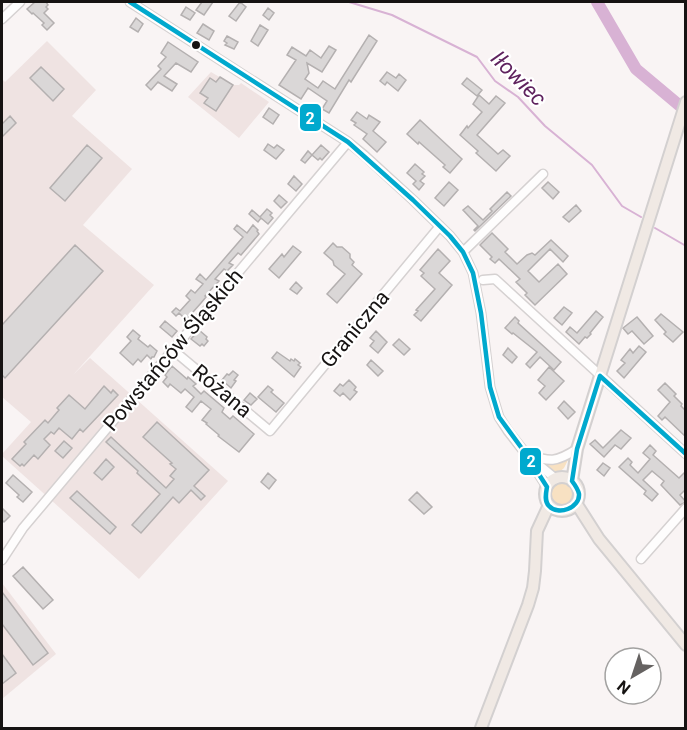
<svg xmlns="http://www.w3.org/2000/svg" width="687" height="730" viewBox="0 0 687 730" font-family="Roboto,sans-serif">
<rect width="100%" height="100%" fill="#f9f4f4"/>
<path fill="#efe3e2" d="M47,41L96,90L72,116L132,169L83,225L154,285L73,375L90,358L228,481L139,579L2,456V454L31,422L2,397V79L5,82Z
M211,72L233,85H239L241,83L269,102L239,138L188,97Z
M2,583L56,654L2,699Z"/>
<path fill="#f8e1c2" d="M570,456L564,468L557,474L553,473L539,460Z
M550 495a12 12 0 1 1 24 0a12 12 0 1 1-24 0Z"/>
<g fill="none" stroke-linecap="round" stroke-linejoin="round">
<path stroke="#d8b2d4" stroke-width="2" d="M349,2L392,15L477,57L495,81L518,97L545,126L592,165L622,206L641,217
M655,228L686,246"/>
<path stroke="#d8b2d4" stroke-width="12" d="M597,2L636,69L686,111"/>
</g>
<path fill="#dad7d7" stroke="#b4b0b0" stroke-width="1.5" d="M35,2H46L48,5L46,7L48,9L44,13L54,23L47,30L42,25L44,23L33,13L32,14L27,9Z
M202,2H213L204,15L196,10Z
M240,2L246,7L236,21L229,16Z
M186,7L195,13L190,20L181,15Z
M268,8L274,13L269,20L263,15Z
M136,18L143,24L138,32L130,27Z
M203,24L214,31L209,40L197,33Z
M260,25L268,30L258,46L251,41Z
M369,35L377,41L351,82L349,80L329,113L322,109L327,101L308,88L301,99L279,85L296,60L287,55L292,47L306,56L310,50L321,58L329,46L336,50L322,72L307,63L309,73L305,79L318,88L323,81L335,89Z
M227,36L238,42L234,49L225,45L227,43L224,41Z
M168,42L198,62L191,72L176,63L164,76L177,84L172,91L158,82L151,90L146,85L161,69L158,66L166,57L161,53Z
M41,67L64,89L53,101L30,78Z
M387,72L396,78L399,74L406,80L398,91L387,82L385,85L380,81Z
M220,77L233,85L216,111L204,103L208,98L200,93L210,78L216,82Z
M467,78L482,90L477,96L462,84Z
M479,95L489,104L496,96L505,103L477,135L498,154L503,150L510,156L496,171L476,153L478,151L460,135L467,126L468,128L482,112L473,104Z
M269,108L279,115L273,124L263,117Z
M357,112L367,119L369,115L380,122L373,131L386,142L377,152L363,139L367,134L354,125L356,123L351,120Z
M10,116L16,123L2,137V124Z
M420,120L462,159L450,173L443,167L445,165L419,142L418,144L407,134Z
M268,144L274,148L277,145L284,150L276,159L264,150Z
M87,145L102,158L65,201L50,188Z
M321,145L329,152L322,160L320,158L318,160L312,155L305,163L301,160L308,151L312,155Z
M415,164L424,172L422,174L425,176L420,181L424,184L419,190L413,184L416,181L407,173Z
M294,176L302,184L296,191L288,184Z
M449,182L458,190L444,206L435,198Z
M548,182L559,192L553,199L542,188Z
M507,192L511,196L475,231L474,230L478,226L463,210L468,206L483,220L492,211L490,209Z
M279,195L287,202L281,208L274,201Z
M576,205L581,211L569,222L563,217Z
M267,209L272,213L270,215L273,218L268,224L261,218L258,222L249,214L252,210L260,217Z
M237,225L247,233L253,225L258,230L257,231L259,234L241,255L238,253L229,263L233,265L227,271L224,269L215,279L219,281L205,296L206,297L201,303L186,320L179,313L176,316L172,312L176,308L180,311L190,300L186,296L191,290L195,293L203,284L196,279L200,274L206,280L243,237L234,229Z
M492,233L508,249L505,252L517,264L527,255L532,253L535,255L551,240L568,256L563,262L550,249L528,271L539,282L558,264L567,274L535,305L525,295L527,293L516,282L520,279L499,259L495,263L490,259L492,257L480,245Z
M333,243L337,247H342L350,254V258L354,262L352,265L362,274L337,303L327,294L345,274L334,265L333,261L324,253Z
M75,245L103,271L5,378L2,375V325Z
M293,246L301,252L279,278L269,269L282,254L284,257Z
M438,249L450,261L439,273L452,285L421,321L414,315L418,311L416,310L435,289L421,276L424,273L420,270Z
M296,282L302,288L297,294L290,289Z
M564,307L572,313L562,325L554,318Z
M596,311L603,317L590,333L591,334L587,338L585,337L579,344L566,332L570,327L577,333Z
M661,314L683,332L673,342L664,334L666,332L655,320Z
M515,317L519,321L518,323L561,362L554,370L540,357L530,368L526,364L537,352L513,333L512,334L505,328Z
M637,317L653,336L644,344L632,331L628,334L623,328Z
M165,321L177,331L172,337L160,327Z
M133,330L140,336L138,339L148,347L150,345L157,351L154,357H152L151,359L147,355L141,362L138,359L133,365L120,353L131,341L127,337Z
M199,330L207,337L206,339L208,341L204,346L202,344L200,346L191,339Z
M376,331L387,342L378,353L370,346L374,341L370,338Z
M399,339L410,349L404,355L393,345Z
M639,346L646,352L624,378L617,371L625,363L621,360L630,349L633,353Z
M508,348L517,357L512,363L503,355Z
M277,352L290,361L291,359L294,361L295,359L300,363L298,365L301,367L294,377L272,358Z
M371,360L383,371L378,376L367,365Z
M172,366L187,379L188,377L196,384L193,386L201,394L204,391L224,408L222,412L230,419L233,416L254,434L239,452L218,436L219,435L206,424L207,423L202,420L211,409L201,401L192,412L186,407L194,397L185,389L181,393L170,384L168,387L163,382L167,377L165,375Z
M549,367L564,381L546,400L539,393L545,386L538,380Z
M233,371L238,375L234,380L236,381L231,388L222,380L227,374L229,375Z
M349,380L356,387L354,390L357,392L350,400L343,393L340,396L334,391L340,384L343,386Z
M665,383L676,394L674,396L682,404L681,406L686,411V437L665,417L662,420L658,416L670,402L658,390Z
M104,386L111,393L113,390L118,395L83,432L80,429L72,439L59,428L54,434L51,432L44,439L50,445L38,459L34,455L24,466L22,464L20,466L12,459L26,444L24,442L45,420L48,423L59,410L57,408L69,395L85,409Z
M268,386L273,390L271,392L284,403L276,412L258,397Z
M250,393L257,399L251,405L244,400Z
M564,401L575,412L568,419L558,408Z
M157,422L209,470L194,486L205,496L201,500L191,490L179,503L173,497L141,533L132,525L160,494L137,473L138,471L106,442L111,437L166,488L174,479L170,476L176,469L170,464L172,463L143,437Z
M621,430L631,438L621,449L615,445L604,457L590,444L595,440L603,448Z
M64,441L72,448L63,458L55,451Z
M650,445L656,451L653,455L679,478L686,471V489L680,495L686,502L680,505L661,485L664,481L652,471L643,480L658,494L652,501L644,494L646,491L619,467L628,458L632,462L630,465L638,473L650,459L643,453Z
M106,459L114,467L102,480L94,473Z
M603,463L610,468L604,476L597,470Z
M268,473L276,480L269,489L261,482Z
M13,475L32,492L23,502L17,497L19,495L6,483Z
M77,491L116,527L110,534L70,498Z
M417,492L432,507L424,514L409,500Z
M2,508L10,516L4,522L2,520Z
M23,567L53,600L43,609L13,576Z
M2,592L48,653L33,665L2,624Z
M2,654L16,673L2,684Z"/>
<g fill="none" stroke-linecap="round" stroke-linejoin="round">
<defs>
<path id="minor" d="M130,2L348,142L364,155L413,200L450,236L463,252L473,273L481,313L490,387L499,417L508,431L526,454L547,487
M2,19L20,2
M463,252L543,174
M483,280L495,279L686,454
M173,350L270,431L440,226
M526,454C551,462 555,463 577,449
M533,460L556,479
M641,559L686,508
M2,560L23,528L348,142"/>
<path id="major" d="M545 494a17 17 0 1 1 34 0a17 17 0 1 1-34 0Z
M572,481L577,449L686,102
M576,503L599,539L686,645
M481,728L528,605L533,588L535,571L537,531L549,505"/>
</defs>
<use href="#minor" stroke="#d5d1d1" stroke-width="11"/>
<use href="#major" stroke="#d3d0d0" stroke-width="14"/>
<use href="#minor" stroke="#fefdfd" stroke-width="8"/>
<use href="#major" stroke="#f0e9e4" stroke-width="10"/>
<defs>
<path id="bus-1" d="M130,2L348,142L413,200L450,236L463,252L473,273L481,313L490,387L499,417L526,454L547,487C546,493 544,501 549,506C558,516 580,508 579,494C578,489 575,485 572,481L577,449L600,376
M600,376L686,454"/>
</defs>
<use href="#bus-1" stroke="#fff" stroke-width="9"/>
<use href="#bus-1" stroke="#00a9ce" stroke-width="4.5"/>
</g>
<circle fill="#161312" stroke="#fff" stroke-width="2" cx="196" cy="45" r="5"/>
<g text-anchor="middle" stroke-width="4.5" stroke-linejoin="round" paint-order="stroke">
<g font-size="21" fill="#161312" stroke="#fff">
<text transform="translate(355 329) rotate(-50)" y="7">Graniczna</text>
<text transform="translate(173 350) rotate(-50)" y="7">Powstańców Śląskich</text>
<text transform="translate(222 391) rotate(40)" y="7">Różana</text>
</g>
<g font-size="22" font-style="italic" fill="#5f225e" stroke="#fff">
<text transform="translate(519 78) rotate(45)" y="8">Iłowiec</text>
</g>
</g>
<g stroke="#fff" stroke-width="2">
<rect x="299" y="103" width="23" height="29" rx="6" fill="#00a9ce"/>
<rect x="519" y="447" width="23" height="29" rx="6" fill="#00a9ce"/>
</g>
<g font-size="16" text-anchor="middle" font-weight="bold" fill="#fff">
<text x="310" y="124">2</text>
<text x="531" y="467">2</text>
</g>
<rect width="687" height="730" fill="none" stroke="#161312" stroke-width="6"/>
<g transform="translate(633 676) rotate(219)"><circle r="28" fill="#ffffff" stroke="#a2a1a0" stroke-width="1.5"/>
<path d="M0-4.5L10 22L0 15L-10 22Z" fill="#656261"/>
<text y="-9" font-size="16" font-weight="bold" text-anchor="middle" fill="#161312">N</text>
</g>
</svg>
